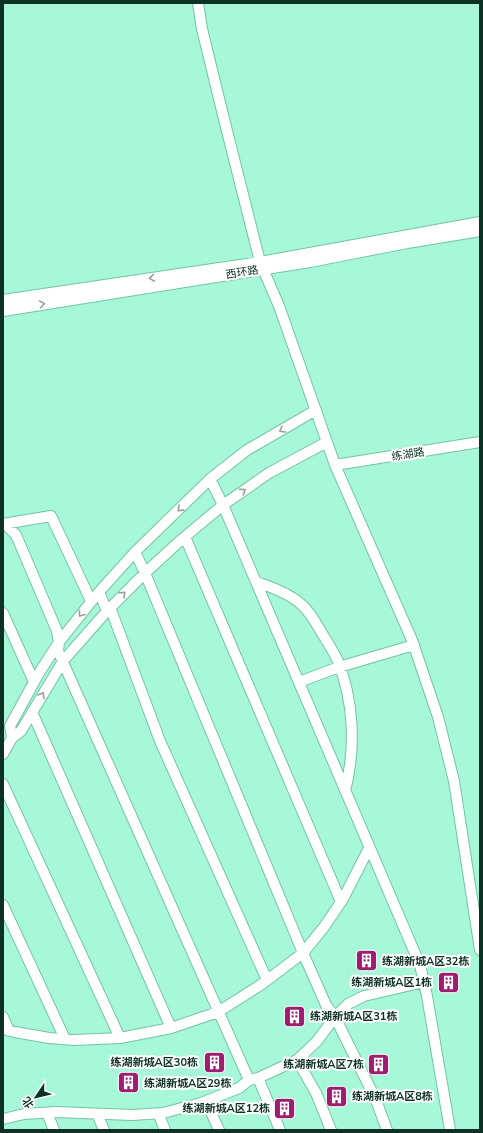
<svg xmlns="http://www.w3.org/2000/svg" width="483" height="1133" viewBox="0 0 483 1133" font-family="Mulish,'Noto Sans SC',sans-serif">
<rect width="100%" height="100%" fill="#a6f8d8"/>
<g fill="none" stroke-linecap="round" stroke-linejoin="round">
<defs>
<path id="minor" d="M198,3L202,29L223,115L260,262L279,306L335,465L412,640L438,717L454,781L480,950
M3,300L260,262L480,222
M335,465L480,442
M210,479L223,505L420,965L427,996L450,1130
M3,524L6,525L16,535L57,631L59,642L58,651L249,1080
M3,524L51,516L91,601
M185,537L341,902
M135,552L145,573L303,953L326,1005L335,1017L376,1100L387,1130
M256,582C272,587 290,594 302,605C311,613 317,625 323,635C328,643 333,651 337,659C354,700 356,748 345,791
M99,592L107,611
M110,607L160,741L267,980
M3,613L34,682
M299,682L339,667L414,645
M32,712L171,1028
M12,738L10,726L39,673L59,642L99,592L135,552L210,479L247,450L316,410
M3,754L12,738L21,731L63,661L107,611L145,573L181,540L223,505L269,473L327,442
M3,784L120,1038
M3,905L65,1039
M3,1017L9,1031
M3,1029L15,1032L49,1038L74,1040L120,1038L171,1028L218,1012L262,984L303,953L324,927L343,899L369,848
M297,1060L316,1093L331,1130
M258,1078L280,1130
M206,1101L219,1130
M47,1113L54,1130
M158,1113L165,1130
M97,1114L104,1130
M3,1119L24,1114L56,1112L132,1115L163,1113L201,1103L239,1088L249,1080L258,1078L297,1060L317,1041L335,1017L348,1004L364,996L424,982"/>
<path id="major" d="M3,310L310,261L407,242L480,230"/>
</defs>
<use href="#minor" stroke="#73c4a5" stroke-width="12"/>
<use href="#major" stroke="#73c4a5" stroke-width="14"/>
<use href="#minor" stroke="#fff" stroke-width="10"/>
<use href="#major" stroke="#fff" stroke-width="12"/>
</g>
<defs><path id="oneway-chevron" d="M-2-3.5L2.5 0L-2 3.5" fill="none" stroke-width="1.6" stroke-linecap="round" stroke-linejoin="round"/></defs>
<g stroke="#92a29d">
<use href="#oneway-chevron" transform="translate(152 278) rotate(172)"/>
<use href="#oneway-chevron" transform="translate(42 304) rotate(-9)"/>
<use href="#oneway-chevron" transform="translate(282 430) rotate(150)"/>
<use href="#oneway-chevron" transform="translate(243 491) rotate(-34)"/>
<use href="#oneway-chevron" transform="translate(180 509) rotate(136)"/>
<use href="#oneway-chevron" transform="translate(123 594) rotate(-44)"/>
<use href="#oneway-chevron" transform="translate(81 614) rotate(128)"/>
<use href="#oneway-chevron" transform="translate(42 695) rotate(-59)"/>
</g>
<defs>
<symbol id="building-square" viewBox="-11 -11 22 22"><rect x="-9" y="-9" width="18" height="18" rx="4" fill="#9f1d70" stroke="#fff"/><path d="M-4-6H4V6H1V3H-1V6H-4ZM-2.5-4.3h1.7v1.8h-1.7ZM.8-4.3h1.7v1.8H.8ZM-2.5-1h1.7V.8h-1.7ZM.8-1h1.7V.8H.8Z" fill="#fff"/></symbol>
</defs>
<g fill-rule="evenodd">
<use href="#building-square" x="354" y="948" width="25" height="25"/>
<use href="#building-square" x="436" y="970" width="25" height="25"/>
<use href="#building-square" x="282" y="1004" width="25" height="25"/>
<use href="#building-square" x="202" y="1050" width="25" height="25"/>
<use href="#building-square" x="366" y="1052" width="25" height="25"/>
<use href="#building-square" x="116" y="1070" width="25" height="25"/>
<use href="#building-square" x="324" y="1084" width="25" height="25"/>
<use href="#building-square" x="272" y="1096" width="25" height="25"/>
</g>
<g text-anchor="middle" stroke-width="4" stroke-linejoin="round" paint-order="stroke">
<g font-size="11" fill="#0d3125" stroke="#fff">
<text transform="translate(242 272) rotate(-9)" y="4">西环路</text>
<text transform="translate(408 454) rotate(-9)" y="4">练湖路</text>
</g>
<g font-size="11" font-weight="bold" fill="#0d3125" stroke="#fff" text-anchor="start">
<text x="382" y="965">练湖新城A区32栋</text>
<text x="432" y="986" text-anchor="end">练湖新城A区1栋</text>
<text x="310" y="1020">练湖新城A区31栋</text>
<text x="198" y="1066" text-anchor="end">练湖新城A区30栋</text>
<text x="364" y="1068" text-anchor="end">练湖新城A区7栋</text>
<text x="144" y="1087">练湖新城A区29栋</text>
<text x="352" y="1100">练湖新城A区8栋</text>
<text x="270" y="1112" text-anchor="end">练湖新城A区12栋</text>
</g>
</g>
<rect width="483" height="1133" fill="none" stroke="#0d3125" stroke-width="8"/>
<g transform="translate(36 1097) rotate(235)" stroke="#ffffff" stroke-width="3" paint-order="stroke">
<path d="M0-3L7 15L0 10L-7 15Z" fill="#0d3125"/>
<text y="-6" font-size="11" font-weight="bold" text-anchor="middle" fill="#0d3125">北</text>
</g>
</svg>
